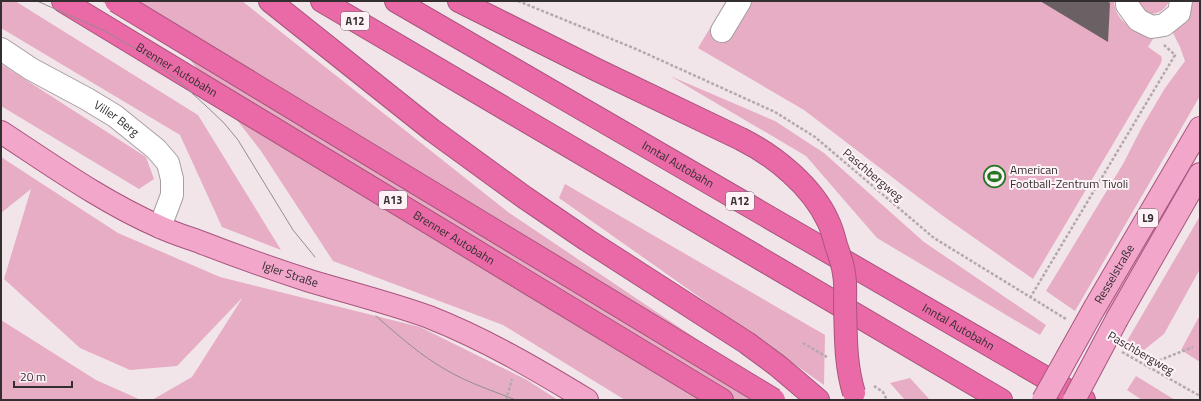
<svg xmlns="http://www.w3.org/2000/svg" width="1201" height="401" viewBox="0 0 1201 401" font-family="'Titillium Web',sans-serif">
<rect width="100%" height="100%" fill="#f1e5ea"/>
<path fill="#e6adc4" d="M1,1H15L198,115L281,250L222,227L180,135L1,28Z
M101,1H242L508,212L787,400H625L503,325L333,261L261,151L188,57Z
M726,1H1114C1115,23 1136,31 1154,37L1148,47L1161,56L1162,59L1161,63L1033,279L943,216L804,110L698,48Z
M1137,1H1169C1165,12 1151,18 1142,10C1139,7 1138,4 1137,1Z
M1193,1H1200V96L1075,311L1046,291L1123,164L1142,127L1165,88L1185,61L1180,47L1172,31C1181,23 1190,14 1193,1Z
M1,64L146,157L154,179L139,189L1,106Z
M670,76L775,121L824,153L924,242L1046,325L1040,335L877,238L806,156Z
M1200,143V151L1107,314L1102,311Z
M1,157L118,233L220,277L420,327L527,380L558,400H152L192,377L243,297L177,366L130,370L80,348L4,279L31,189L1,213Z
M565,184L825,335L824,385L559,198Z
M1200,216V269L1164,334L1144,350L1127,341Z
M1200,315V362L1181,350Z
M1,320L96,380L141,400H1Z
M1136,376L1175,400H1142L1127,390Z
M910,378L930,400H905L890,383Z"/>
<path fill="#6b6165" d="M1040,1H1107L1110,3L1108,42Z"/>
<g fill="none" stroke-linecap="round" stroke-linejoin="round">
<defs>
<g id="minor">
<path d="M1127,1V5L1138,20L1152,27L1164,25L1179,13L1181,1"/>
<path d="M722,31L740,1"/>
<path id="s1" d="M1,49L31,69L87,99L115,116L156,149L168,163L172,179V195L160,227"/>
</g>
<g id="major">
<path id="s2" d="M1,132C53,166 103,202 160,227C173,233 186,237 200,242C236,256 273,269 310,281C350,293 390,303 429,317C485,339 536,369 587,400"/>
<path id="s3" d="M1095,307L1200,128"/>
<path d="M1117,319L1200,174"/>
</g>
<g id="highway">
<path id="s4" d="M63,1L722,400"/>
<path d="M270,1L432,130L524,197L587,240L747,343L778,366L818,400"/>
<path d="M322,1L1001,400"/>
<path id="s5" d="M396,1L1084,400"/>
<path d="M459,1L597,70L741,139"/>
</g>
</defs>
<use href="#minor" stroke="#a99ea2" stroke-width="24"/>
<use href="#major" stroke="#a9557d" stroke-width="24"/>
<use href="#highway" stroke="#a9557d" stroke-width="24"/>
<path stroke="#b3a9ad" stroke-width="2.5" stroke-dasharray="3 2" stroke-linecap="butt" d="M518,1L636,49L775,112L815,137L934,238L1066,319
M1030,298L1175,55L1164,45
M803,343L827,357
M1122,352L1200,396
M1145,366L1193,347
M874,386L883,392L887,400
M506,400L512,379"/>
<use href="#minor" stroke="#fff" stroke-width="22"/>
<use href="#major" stroke="#f2a6ca" stroke-width="22"/>
<use href="#highway" stroke="#e96aa6" stroke-width="22"/>
<path stroke="#958c90" stroke-width="1" d="M37,1L103,30L143,53L182,84L205,105L224,123L238,140L293,230L315,257
M376,316C399,336 421,356 448,371C469,383 493,391 516,400"/>
<defs>
<path id="major-bridge" d="M1043,400L1095,307
M1074,400L1117,319"/>
<path id="highway-bridge" d="M116,1L774,400
M741,139C775,156 812,186 828,221C832,229 834,237 836,245C839,254 843,264 844,274C846,284 845,295 845,305C846,335 845,364 854,393"/>
</defs>
<use href="#major-bridge" stroke="#a9557d" stroke-width="24" stroke-linecap="butt"/>
<use href="#highway-bridge" stroke="#a9557d" stroke-width="24" stroke-linecap="butt"/>
<use href="#major-bridge" stroke="#f2a6ca" stroke-width="22"/>
<use href="#highway-bridge" stroke="#e96aa6" stroke-width="22"/>
</g>
<defs>
<symbol id="stadium-ring" viewBox="-11 -11 22 22"><circle r="9.5" fill="#fef2f7" stroke="#247722" stroke-width="1.5"/><path d="M0-5a6.5 5 0 1 0 0 10a6.5 5 0 1 0 0-10ZM-3.5-1.8h7v3.6h-7Z" fill="#247722"/></symbol>
</defs>
<g fill-rule="evenodd">
<use href="#stadium-ring" x="982" y="164" width="25" height="25"/>
</g>
<g text-anchor="middle" stroke-width="4" stroke-linejoin="round" paint-order="stroke">
<g fill="#fef2f7" stroke="#70696c" stroke-width="1">
<rect x="341" y="12" width="28" height="18" rx="3"/>
<rect x="379" y="191" width="28" height="18" rx="3"/>
<rect x="726" y="192" width="28" height="18" rx="3"/>
<rect x="1138" y="209" width="20" height="18" rx="3"/>
</g>
<g font-size="11" font-weight="bold" fill="#332e30">
<text x="355" y="25">A12</text>
<text x="393" y="204">A13</text>
<text x="740" y="205">A12</text>
<text x="1148" y="222">L9</text>
</g>
<g font-size="12" fill="#332e30" stroke="#fef2f7">
<text dy="4" stroke="none"><textPath href="#s4" startOffset="133">Brenner Autobahn</textPath></text>
<text dy="4" stroke="none"><textPath href="#s1" startOffset="135">Viller Berg</textPath></text>
<text dy="4" stroke="none"><textPath href="#s5" startOffset="326">Inntal Autobahn</textPath></text>
<text transform="translate(873 175) rotate(40)" y="4">Paschbergweg</text>
<text dy="4" stroke="none"><textPath href="#s4" startOffset="457">Brenner Autobahn</textPath></text>
<text dy="4" stroke="none"><textPath href="#s2" startOffset="324">Igler Straße</textPath></text>
<text dy="4" stroke="none"><textPath href="#s3" startOffset="38">Resselstraße</textPath></text>
<text dy="4" stroke="none"><textPath href="#s5" startOffset="650">Inntal Autobahn</textPath></text>
<text transform="translate(1141 353) rotate(30)" y="4">Paschbergweg</text>
</g>
<g font-size="12" fill="#332e30" stroke="#fef2f7" text-anchor="start">
<text x="1010" y="174">American<tspan x="1010" dy="14">Football-Zentrum Tivoli</tspan></text>
</g>
</g>
<rect width="1201" height="401" fill="none" stroke="#332e30" stroke-width="4"/>
<path d="M14 381v6h58v-6" fill="none" stroke="#332e30" stroke-width="2"/>
<text x="20" y="381" font-size="12" fill="#332e30" stroke="#fef2f7" stroke-width="3" paint-order="stroke">20 m</text>
</svg>
